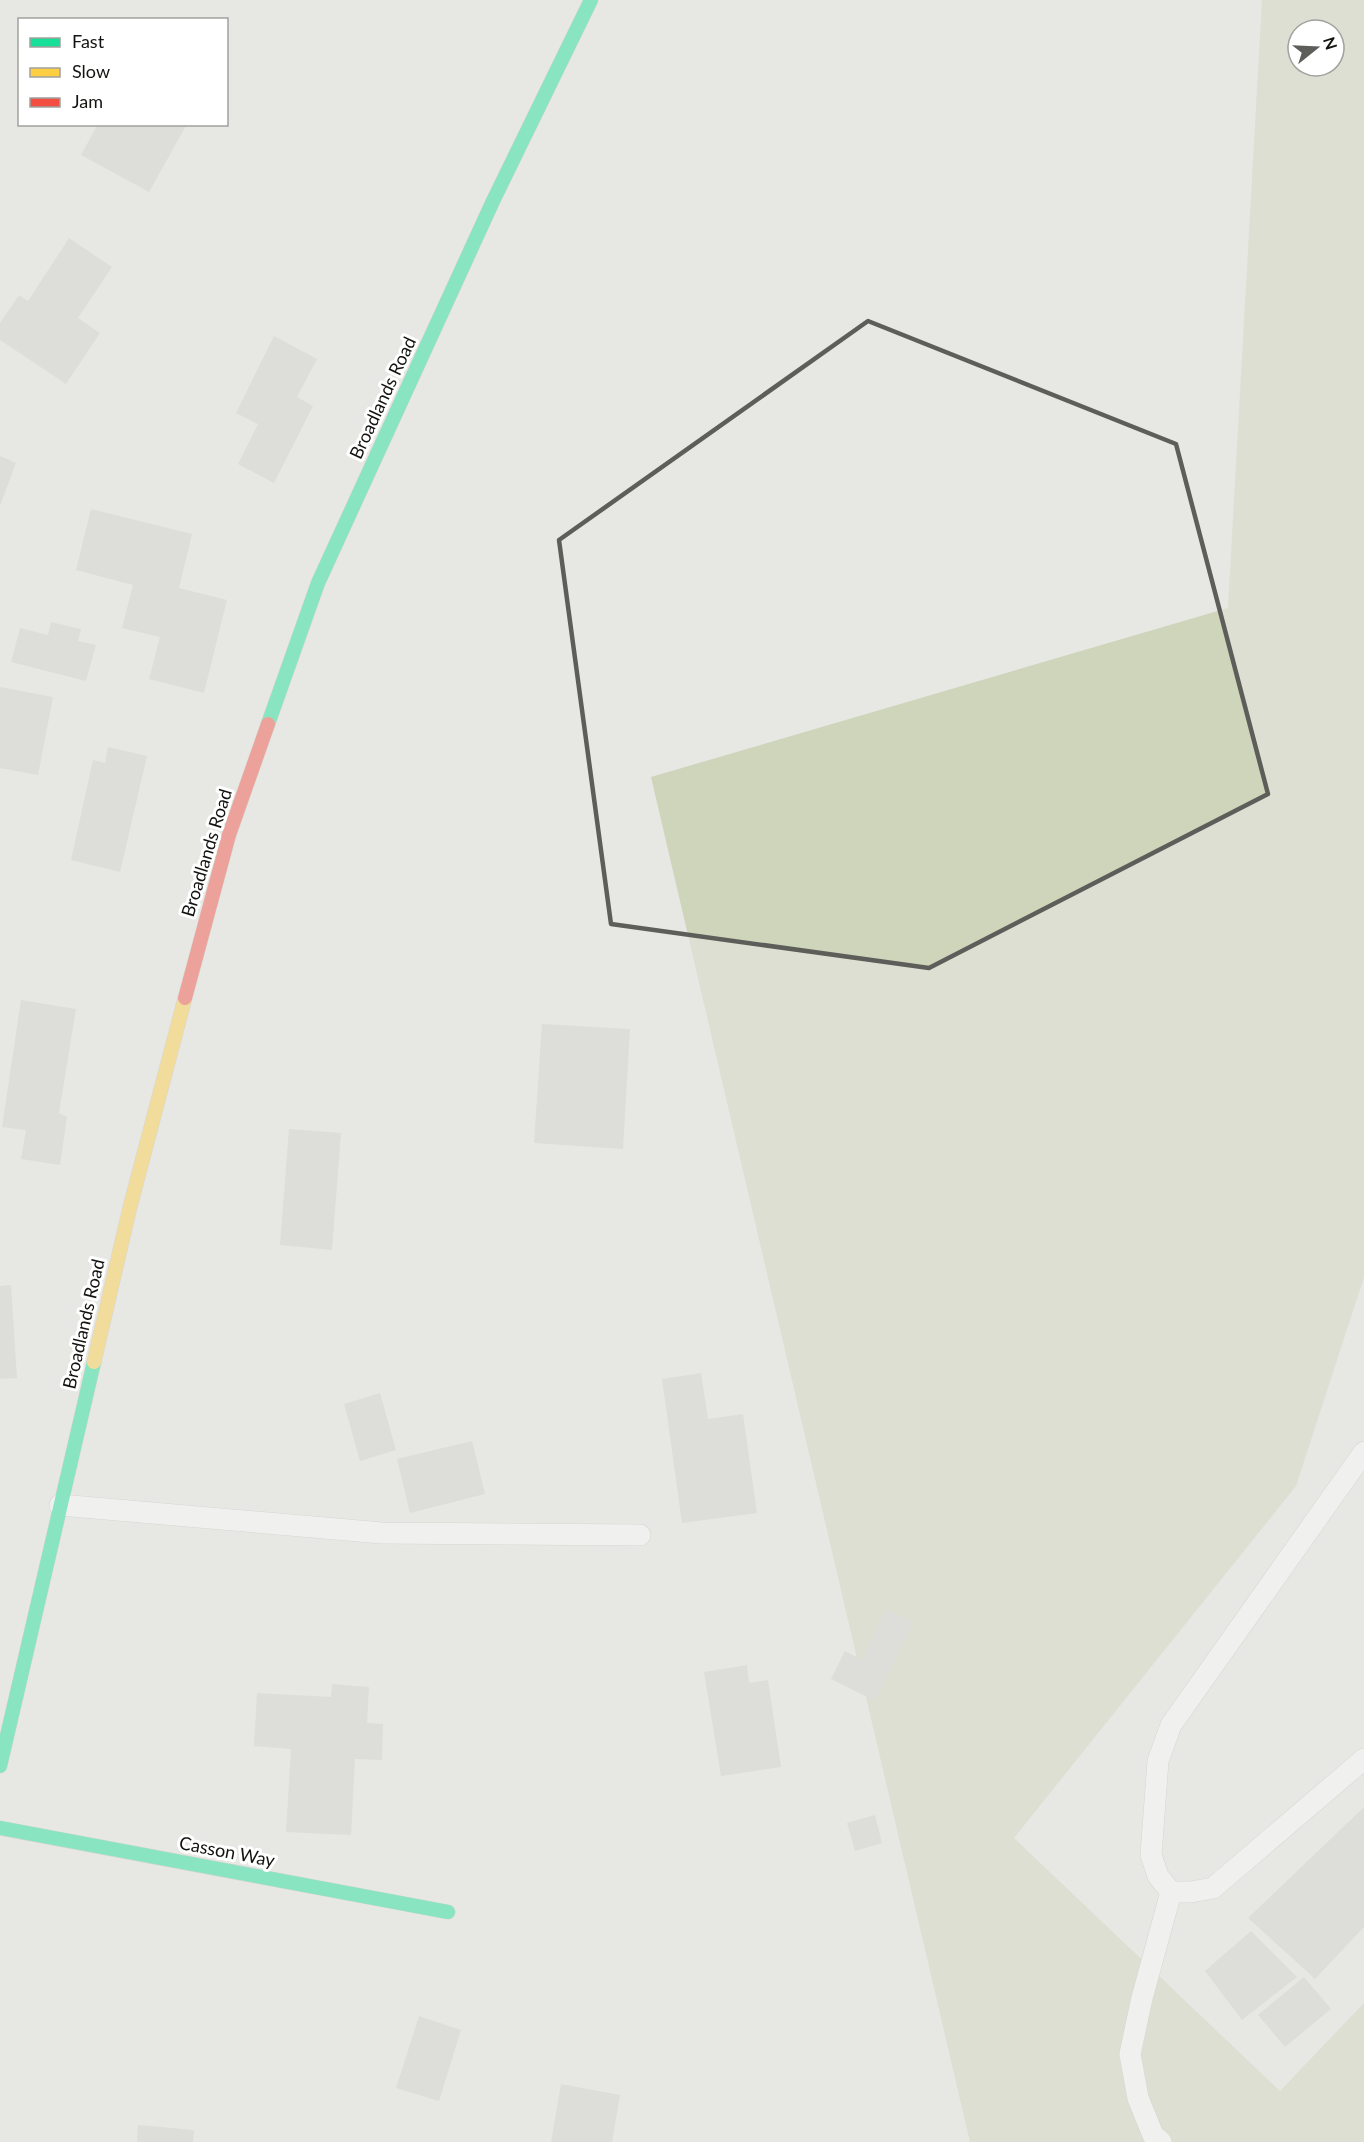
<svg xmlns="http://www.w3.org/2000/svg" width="1364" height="2142" viewBox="0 0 1364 2142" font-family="Lato,sans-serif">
<rect width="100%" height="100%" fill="#e7e8e3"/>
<path fill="#ced5ba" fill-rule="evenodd" d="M1262,0H1364V1277L1296,1486L1014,1838L1280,2091L1364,2003V2142H970L651,777L1228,608ZM1298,30H1334V66H1298Z"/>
<path fill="#d0d1ce" d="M98,124L119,126L187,124L149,192L81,155Z
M69,238L112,267L78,318L100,333L66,384L0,340V323L19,295L28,301Z
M274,336L317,359L297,397L313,406L274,483L238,464L258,424L236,413Z
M0,456L16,463L0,506Z
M91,509L192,534L179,588L227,600L204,693L149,679L160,637L122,628L133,585L76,570Z
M51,622L81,629L78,641L96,645L86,681L11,662L20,628L48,635Z
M0,687L53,697L38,775L0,768Z
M108,747L147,756L120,872L71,860L93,760L105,763Z
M21,1000L76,1009L59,1113L67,1117L60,1165L21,1159L26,1130L2,1127Z
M542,1024L630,1029L623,1149L534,1143Z
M289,1129L341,1133L332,1250L280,1245Z
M11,1285L17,1378L0,1379V1286Z
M701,1373L708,1419L743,1414L757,1513L682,1523L662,1379Z
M380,1393L396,1450L360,1461L344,1404Z
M472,1441L485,1494L410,1513L397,1459Z
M886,1609L913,1622L875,1701L831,1679L845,1651L862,1660Z
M747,1665L749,1683L768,1680L781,1767L721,1776L704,1672Z
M332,1684L369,1687L367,1723L383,1724L382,1760L355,1759L351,1835L286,1832L291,1749L254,1746L257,1693L331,1697Z
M1364,1807V1927L1315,1979L1248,1918Z
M875,1815L882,1843L855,1851L847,1823Z
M1251,1931L1297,1977L1242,2020L1205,1971Z
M1304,1977L1331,2009L1285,2047L1258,2015Z
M419,2016L461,2030L439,2101L396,2088Z
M561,2084L620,2095L612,2142H551Z
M138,2125L194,2130L193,2142H137Z"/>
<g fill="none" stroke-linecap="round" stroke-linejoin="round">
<defs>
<path id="lane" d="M60,1505L382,1533L640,1535
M1171,1892L1158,1876L1151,1855L1158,1761L1171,1725L1364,1452
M1171,1892H1191L1213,1888L1364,1759
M1161,2142L1153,2135L1138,2098L1130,2054L1142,1998L1171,1892"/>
<path id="fast" d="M268,724L318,583L493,201L591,0
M0,1766L94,1362
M0,1828L448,1912"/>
<path id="slow" d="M94,1362L130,1207L185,998"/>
<path id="jam" d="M185,998L229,835L268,724"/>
</defs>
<use href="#lane" stroke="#c0c2be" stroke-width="22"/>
<use href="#fast" stroke="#c0c2be" stroke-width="15"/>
<use href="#slow" stroke="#c0c2be" stroke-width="15"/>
<use href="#jam" stroke="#c0c2be" stroke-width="15"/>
<use href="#lane" stroke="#fbfcfb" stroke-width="21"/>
<use href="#fast" stroke="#16e098" stroke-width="14"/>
<use href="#slow" stroke="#ffcf43" stroke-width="14"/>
<use href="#jam" stroke="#f24e42" stroke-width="14"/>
</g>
<path d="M0 0H1364V2142H0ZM868,321L1176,444L1268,794L929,968L611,924L559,540Z" fill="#e7e8e3" fill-opacity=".55" fill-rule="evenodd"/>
<path fill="none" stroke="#5d5e5a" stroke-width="4.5" stroke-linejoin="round" d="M868,321L1176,444L1268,794L929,968L611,924L559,540Z"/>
<g text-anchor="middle" stroke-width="6" stroke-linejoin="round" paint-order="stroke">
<g font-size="18" fill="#131310" stroke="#fff">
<text transform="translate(383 398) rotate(-65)" y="6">Broadlands Road</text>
<text transform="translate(207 853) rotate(-73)" y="6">Broadlands Road</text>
<text transform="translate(84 1324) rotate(-77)" y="6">Broadlands Road</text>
<text transform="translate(227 1852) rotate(11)" y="6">Casson Way</text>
</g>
</g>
<rect x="18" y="18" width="210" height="108" fill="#ffffff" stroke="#a1a19f" stroke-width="1.5"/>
<rect x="30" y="38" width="30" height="9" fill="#16e098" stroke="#a1a19f" stroke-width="1.5"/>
<text x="72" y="48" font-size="18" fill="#131310">Fast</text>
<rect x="30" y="68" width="30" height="9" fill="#ffcf43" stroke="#a1a19f" stroke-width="1.5"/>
<text x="72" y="78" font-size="18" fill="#131310">Slow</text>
<rect x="30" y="98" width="30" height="9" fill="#f24e42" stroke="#a1a19f" stroke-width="1.5"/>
<text x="72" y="108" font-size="18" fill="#131310">Jam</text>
<g transform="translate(1316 48) rotate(72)"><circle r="28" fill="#ffffff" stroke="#a1a19f" stroke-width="1.5"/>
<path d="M0-4.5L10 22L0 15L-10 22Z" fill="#5d5e5a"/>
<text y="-9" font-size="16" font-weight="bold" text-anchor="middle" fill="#131310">N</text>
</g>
</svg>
